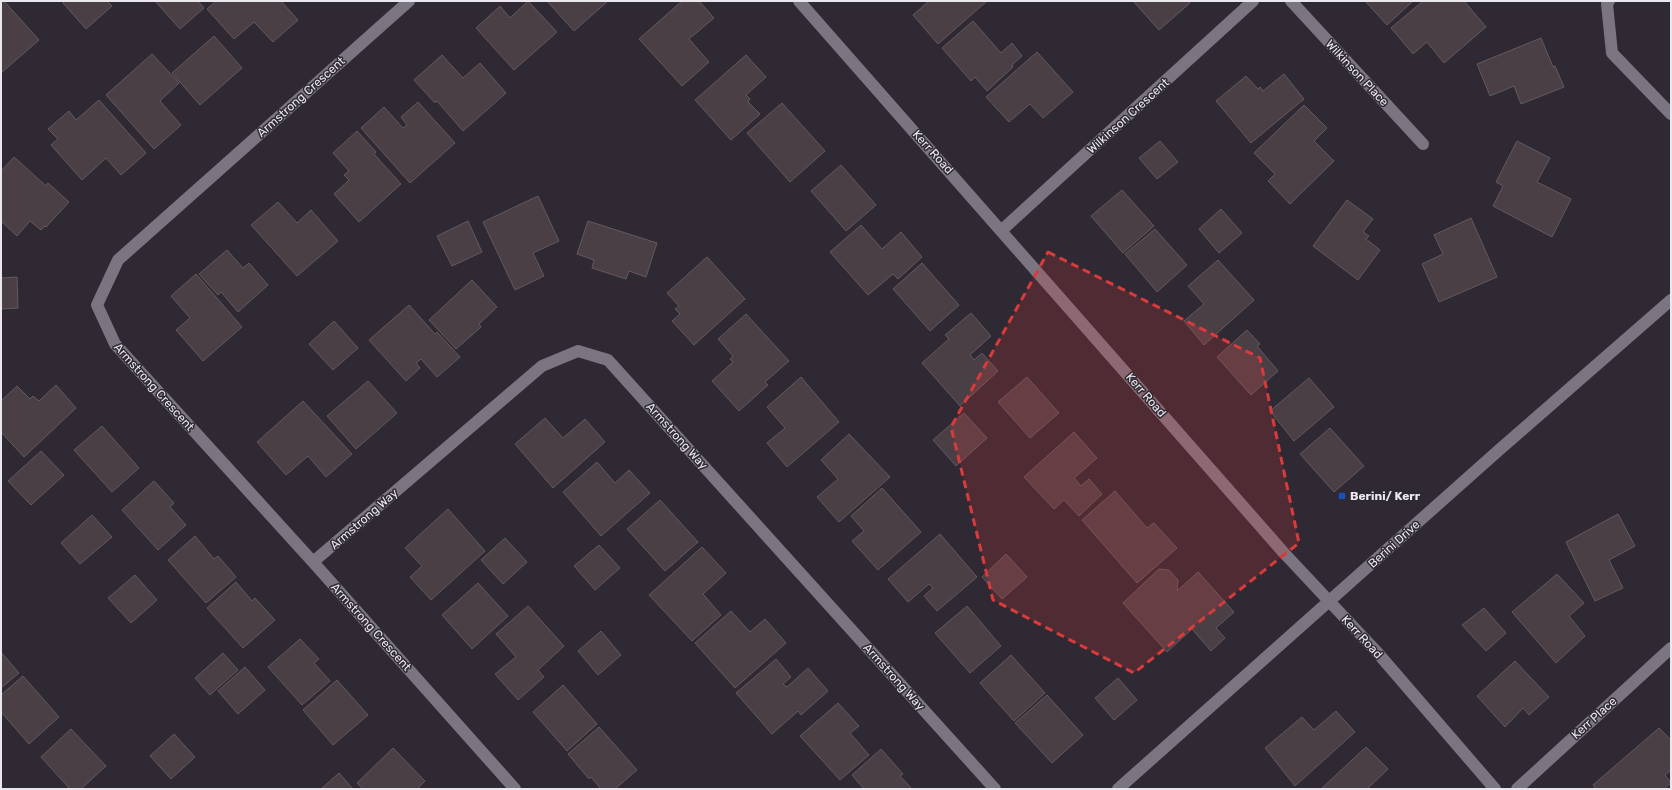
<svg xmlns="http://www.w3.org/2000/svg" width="1672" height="790" viewBox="0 0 1672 790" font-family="Rubik,sans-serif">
<rect width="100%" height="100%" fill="#2e2933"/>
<path fill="#4b3f46" stroke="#655960" d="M1,1H4L39,40L1,73Z
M65,1H107L112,6L86,29L63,3Z
M155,1H198L204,8L180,29Z
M216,1H281L298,20L273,42L254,22L234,39L207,9Z
M528,1L557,32L514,70L476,28L500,6L510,18Z
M547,1H608L574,31Z
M682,1H699L714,18L689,39L709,62L682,86L639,39Z
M929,1H987L938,44L913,15Z
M1133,1H1188L1190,3L1159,30Z
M1365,1H1413L1387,25Z
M1423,1H1464L1486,27L1444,63L1427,42L1413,54L1391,28Z
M973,21L1001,53L1012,43L1022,56L1012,65L1013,67L987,91L975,77L971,81L942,48Z
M214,36L242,68L200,105L172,73Z
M1541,38L1553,67L1555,66L1564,87L1521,104L1514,86L1490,96L1477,64Z
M1037,52L1073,92L1043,118L1030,104L1009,122L986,97Z
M152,54L179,83L160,101L181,125L154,149L106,95Z
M442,55L463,78L480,63L506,93L463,131L437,101L435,103L414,80Z
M746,55L766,77L746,95L750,99L748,102L760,114L731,140L695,100Z
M1284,74L1304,99L1251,143L1216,101L1246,76L1258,89L1260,87L1263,91Z
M99,100L146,153L121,175L106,158L82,180L51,145L58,139L48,129L69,111L76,120Z
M418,102L455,143L410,183L361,128L384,107L403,128L407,125L401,117Z
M782,103L825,151L790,182L747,133Z
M1304,105L1327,128L1314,141L1334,161L1290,204L1268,181L1275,174L1254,153Z
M357,131L376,152L374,154L401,184L359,222L334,194L349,180L344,175L349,171L333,153Z
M1160,141L1178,162L1157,179L1139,158Z
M1517,141L1550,158L1537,182L1571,199L1552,237L1493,206L1503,186L1496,182Z
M14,157L46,186L48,183L69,202L46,227L45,226L41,230L30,221L17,236L1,221V171Z
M841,165L876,205L846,231L811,191Z
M1122,190L1154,226L1123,253L1091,216Z
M538,196L559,241L533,253L544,276L515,290L483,222Z
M1347,200L1373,219L1363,232L1369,236L1366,239L1380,250L1358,280L1313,246Z
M278,202L297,223L311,210L338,241L297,276L251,225Z
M1221,209L1242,233L1219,253L1199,229Z
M1471,218L1497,277L1439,302L1422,264L1443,254L1434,235Z
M468,221L482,252L452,266L437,236Z
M588,221L657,243L646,277L629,271L626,279L592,268L594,260L577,254Z
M861,225L882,249L901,232L922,257L898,279L893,274L868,295L830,252Z
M1155,229L1187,265L1157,292L1125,254Z
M227,250L243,268L249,263L268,285L238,312L221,292L218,295L199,274Z
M707,257L745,299L694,345L672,321L680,314L675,309L679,306L667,293Z
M1218,260L1254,300L1204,345L1184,321L1204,304L1188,286Z
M922,263L959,305L930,331L893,289Z
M196,274L242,327L203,361L176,330L190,318L171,296Z
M17,277L18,308L1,309V278Z
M472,280L497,307L479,324L481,327L456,349L429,320Z
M409,305L435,334L437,332L460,357L437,377L421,359L416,363L420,368L406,381L369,340Z
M971,313L991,336L970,355L974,360L982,353L998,371L960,406L922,363L949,339L945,335Z
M746,314L789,361L765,382L768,385L739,411L712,381L733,362L730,359L733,356L718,339Z
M334,321L358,348L333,370L309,344Z
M1247,330L1260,344L1257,346L1278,371L1251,395L1217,357Z
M801,377L839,422L787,467L767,443L785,428L767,407Z
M1027,377L1059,413L1030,438L998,402Z
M1309,378L1334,407L1294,441L1270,411Z
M368,381L397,413L356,449L327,416Z
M56,385L76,408L24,457L1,432V401L17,386L30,399L33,396L39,401Z
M303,401L352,454L326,477L308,456L286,475L257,442Z
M964,413L987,438L956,466L933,440Z
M545,418L563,438L585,419L605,442L553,488L515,444Z
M102,426L139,468L112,492L74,450Z
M1330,428L1364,466L1334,492L1300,454Z
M1074,432L1097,458L1074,478L1081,486L1089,479L1102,494L1079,516L1064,500L1054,509L1024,477Z
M849,434L890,477L839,522L817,497L838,479L821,460Z
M41,451L64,475L31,505L8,481Z
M597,462L615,483L629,470L650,493L601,536L563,492Z
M154,481L174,503L170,507L186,525L158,550L122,510Z
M882,488L921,532L878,570L852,541L864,531L851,516Z
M1115,491L1147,528L1154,523L1177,548L1137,583L1082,520Z
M660,500L698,542L665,571L627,529Z
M448,509L485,551L431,600L410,577L422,566L405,548Z
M1618,514L1635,546L1609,560L1623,588L1595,601L1566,542Z
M92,515L112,537L80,564L61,543Z
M940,534L977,577L937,611L924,596L933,588L929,584L908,602L888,579Z
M195,536L214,559L218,556L236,577L206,603L168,560Z
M505,538L527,562L503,584L481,560Z
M599,545L620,568L595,590L574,566Z
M702,547L726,573L703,594L721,615L692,641L649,595Z
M1006,554L1027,577L1002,599L982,577Z
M1159,569L1169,570L1178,580L1177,591L1198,572L1234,612L1216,628L1225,638L1211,651L1192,629L1167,652L1123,603Z
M1557,574L1584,603L1569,616L1585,636L1556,663L1512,612Z
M135,575L157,600L131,623L108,598Z
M236,582L252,601L255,598L275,620L243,648L207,608Z
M478,583L508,616L472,649L442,615Z
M528,606L564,646L538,670L544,677L518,700L495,674L516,657L496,634Z
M967,606L1001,646L970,673L935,633Z
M1484,608L1506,633L1486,651L1462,625Z
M731,611L750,632L765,619L786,643L735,688L695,643Z
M601,631L621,655L598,675L578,651Z
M300,639L319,659L314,663L330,681L302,705L268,667Z
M1,652L19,673L1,688Z
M223,653L238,670L210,695L195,678Z
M1011,655L1045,693L1014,721L980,683Z
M776,659L791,677L783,684L787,687L808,668L828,691L801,715L798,711L772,734L736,693Z
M1515,661L1549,697L1529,715L1523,708L1505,727L1477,696Z
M245,667L265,690L238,714L218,691Z
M23,676L59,717L29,744L1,712V695Z
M1118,678L1137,700L1114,720L1095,698Z
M337,680L368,715L333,745L303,710Z
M563,685L597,724L567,751L533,712Z
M1047,695L1083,735L1052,763L1015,723Z
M838,703L859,726L850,733L869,755L840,780L800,736Z
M1336,711L1355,732L1295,786L1265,748L1302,717L1314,730Z
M599,727L637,770L615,789H601L591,777L589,779L568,754Z
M1659,728L1671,740V770L1665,775L1671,783L1664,789H1596L1593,785Z
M71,729L106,766L81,789H70L41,757Z
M174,734L195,757L171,779L150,756Z
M1366,747L1388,769L1367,789H1321Z
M393,748L425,781L417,789H363L357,783Z
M881,749L903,774L900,776L912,789H864L852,775Z
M339,773L353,789H321Z"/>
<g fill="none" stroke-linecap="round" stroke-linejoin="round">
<path stroke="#7b7581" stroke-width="12" d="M1609,1L1607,4L1612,53L1671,114"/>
<path stroke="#7b7581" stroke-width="12" d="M409,1L118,260L97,305L115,344L313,562L515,789
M799,1L1284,553L1329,601
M1291,1L1423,144
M1002,230L1253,1
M313,562L542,366L578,351L608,360L995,789
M1517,789L1671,648"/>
<path stroke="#7b7581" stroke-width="12" d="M1329,601L1376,651L1495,789
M1118,789L1499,450L1671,300"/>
</g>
<path fill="#d83b3c" fill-opacity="0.2" stroke="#d83b3c" stroke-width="3" stroke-dasharray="8 5" stroke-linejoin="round" d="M1048,252L1260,358L1299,543L1134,673L993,600L951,427Z"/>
<rect fill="#1a4fb4" stroke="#2e2933" stroke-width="1.5" x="1338" y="492" width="8" height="8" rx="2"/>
<g text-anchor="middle" stroke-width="3" stroke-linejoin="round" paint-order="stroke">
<g font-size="12" fill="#ebe7ee" stroke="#2e2933">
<text transform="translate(1357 73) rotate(47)" y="4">Wilkinson Place</text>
<text transform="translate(301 97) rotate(-42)" y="4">Armstrong Crescent</text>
<text transform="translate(1128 116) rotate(-42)" y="4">Wilkinson Crescent</text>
<text transform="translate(933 152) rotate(48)" y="4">Kerr Road</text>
<text transform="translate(154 387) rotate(48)" y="4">Armstrong Crescent</text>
<text transform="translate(1146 395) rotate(49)" y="4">Kerr Road</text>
<text transform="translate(677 436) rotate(48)" y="4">Armstrong Way</text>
<text transform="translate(364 519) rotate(-41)" y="4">Armstrong Way</text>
<text transform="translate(1394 544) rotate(-42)" y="4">Berini Drive</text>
<text transform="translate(371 627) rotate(48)" y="4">Armstrong Crescent</text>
<text transform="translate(1362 637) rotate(47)" y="4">Kerr Road</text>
<text transform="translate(894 677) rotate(48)" y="4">Armstrong Way</text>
<text transform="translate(1594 718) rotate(-42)" y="4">Kerr Place</text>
</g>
<g font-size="12" font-weight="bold" fill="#ebe7ee" stroke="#2e2933" text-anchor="start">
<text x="1350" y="500">Berini/ Kerr</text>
</g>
</g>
<rect width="1672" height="790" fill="none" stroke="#ebe7ee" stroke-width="4"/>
</svg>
